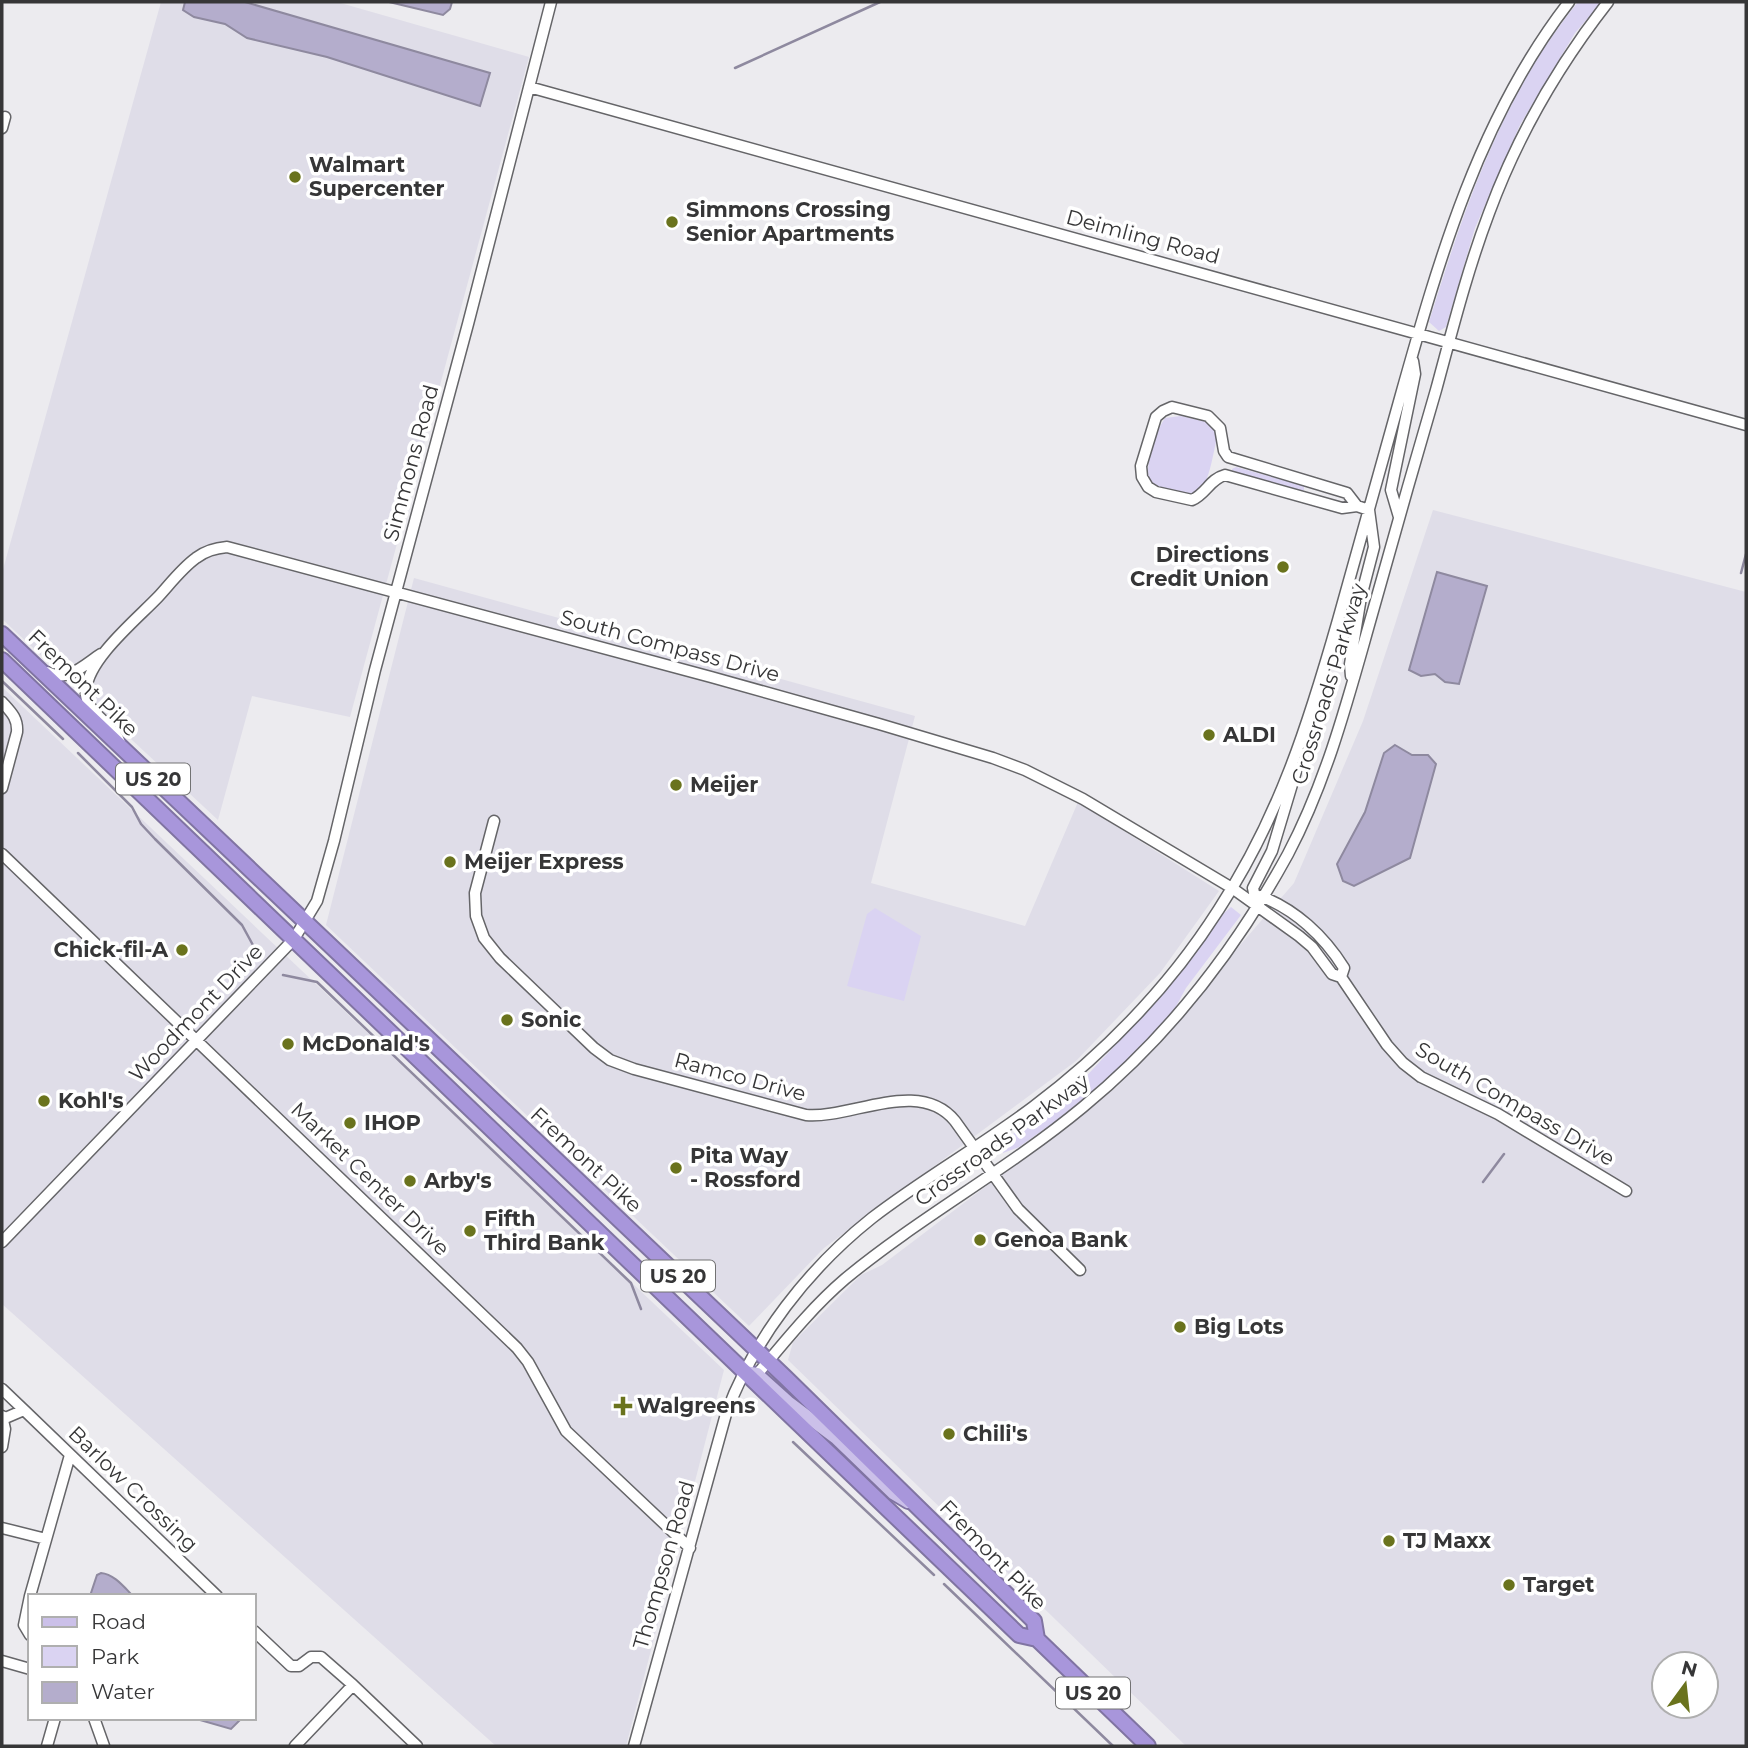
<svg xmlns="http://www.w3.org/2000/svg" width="1748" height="1748" viewBox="0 0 1748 1748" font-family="Montserrat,sans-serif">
<rect width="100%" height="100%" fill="#ecebef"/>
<path fill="#dfdde8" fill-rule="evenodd" d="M161,2H337L529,57L350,717L252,696L218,820L2,619V573Z
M1433,510L1746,592V1746H1186L788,1360L793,1342L861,1275L882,1265L1117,1087L1294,883L1363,721ZM1664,1664H1706V1706H1664Z
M414,578L915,716L871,883L1025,926L1078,802L1219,891L1160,973L1076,1061L824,1248L749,1326L326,925Z
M2,687L724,1370L626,1746H496L2,1304Z"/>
<path fill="#dad3f2" d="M1578,2H1602L1575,33L1520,125L1475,228L1446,327L1439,331L1429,322C1464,209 1502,95 1578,2Z
M1181,416L1207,422L1217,430V438C1213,453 1211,473 1203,486C1195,501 1157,493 1150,481C1143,468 1157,429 1165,418Z
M1236,467L1304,486V490L1301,493L1233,473L1232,469Z
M1231,907L1241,915L1186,988L1173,1012L1109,1078L1057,1120L1019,1147L1003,1153L1000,1144L1078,1085L1166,991L1223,914Z
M875,908L921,936L904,1001L847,986L867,914Z"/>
<path fill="#b4adcc" stroke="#8e899f" stroke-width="2" d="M185,2H245L490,73L480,106L327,57L247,38L225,24L194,17L183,10Z
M389,2H452L450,9L443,15Z
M1437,572L1487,586L1459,684L1445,682L1435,674L1421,676L1409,670Z
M1395,745L1412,755H1428L1436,764L1410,858L1354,886L1343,881L1337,864L1365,812L1384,753Z
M101,1573C114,1574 124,1587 133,1596H90L97,1575Z
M193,1718H242L231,1729Z"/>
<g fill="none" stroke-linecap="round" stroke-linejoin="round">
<path stroke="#8e899f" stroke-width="2.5" d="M735,68L880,2
M1741,573L1746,554
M2,681L63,739
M78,753L132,807L141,824L155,839L242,925L254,947
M283,975L317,982L631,1283L641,1309
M1483,1182L1504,1154
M793,1442L934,1575
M944,1584L1113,1746"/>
<defs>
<path id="minor" d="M529,87L1746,425
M2,128L5,117
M1399,517L1391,490L1415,374L1413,361
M47,672C68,683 84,665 101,654
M1351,676L1350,664L1361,597L1374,547L1369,510L1357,506L1342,508L1225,475C1210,479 1206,494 1192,500L1156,492L1148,487L1142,477L1141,466L1156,417L1163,411L1172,407L1208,416L1220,428L1224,451L1228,457L1347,493L1357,506
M2,702C11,712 18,718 17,732L2,788
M120,743C114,723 84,713 86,690C88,659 137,619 158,597C170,584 182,568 196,558C205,551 215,548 227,547L711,677L879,724L993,758L1025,770L1083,799L1232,888L1299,936L1312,947L1332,974L1341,977L1387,1045L1403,1063L1421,1077L1498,1114L1626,1191
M494,821L475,893L476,916L484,938L500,958L594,1048L610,1060L634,1069L806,1115C851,1119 919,1077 955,1121L1018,1209L1080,1270
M2,854L517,1348L528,1362L566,1431L690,1548
M1260,896C1295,909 1324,936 1344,968L1341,977
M1257,907L1253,888L1272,851L1297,768
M2,1242L294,939L317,901L334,841L375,670L468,324L551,2
M754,1378C782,1345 811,1308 845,1279C920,1217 1007,1170 1083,1107C1168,1037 1235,951 1288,854C1326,782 1347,703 1369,625C1391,547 1413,468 1436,390C1452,331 1467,271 1489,213C1517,137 1558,66 1608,2
M2,1389L24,1410
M2,1416L5,1429L2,1447
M3,1419L24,1410L217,1596
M2,1528L46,1539
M30,1596L70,1455
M30,1596L24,1625L30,1635
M254,1631L291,1666H299L311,1657H321L353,1685L295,1746
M2,1661L30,1669
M353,1685L417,1746
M94,1718L104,1746
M47,1746L55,1718
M634,1746L726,1414C754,1338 809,1268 872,1218C924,1178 981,1146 1033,1107C1106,1052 1170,986 1219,909C1279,817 1308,725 1338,620C1359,546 1380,472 1400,398C1439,259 1479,118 1569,2"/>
<path id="major" d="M744,1372L757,1374L788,1402L836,1438L893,1493L908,1502"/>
<path id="highway" d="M2,634L785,1377L1034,1621L1037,1639
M2,660L1019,1635L1037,1639
M1037,1639L1148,1746"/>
</defs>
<use href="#minor" stroke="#656568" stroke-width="13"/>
<use href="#major" stroke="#8074a2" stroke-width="16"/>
<use href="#highway" stroke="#8074a2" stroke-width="18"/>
<use href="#minor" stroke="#fff" stroke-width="10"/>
<use href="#major" stroke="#cbc0e9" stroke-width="12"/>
<use href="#highway" stroke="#a896db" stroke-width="14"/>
</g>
<g fill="#6a731d" stroke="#fff" stroke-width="2.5">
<circle cx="295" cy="177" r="7"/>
<circle cx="672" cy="222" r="7"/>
<circle cx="1283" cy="567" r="7"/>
<circle cx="1209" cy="735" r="7"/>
<circle cx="676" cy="785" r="7"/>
<circle cx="450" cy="862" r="7"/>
<circle cx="182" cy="950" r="7"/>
<circle cx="507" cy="1020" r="7"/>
<circle cx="288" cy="1044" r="7"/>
<circle cx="44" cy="1101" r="7"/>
<circle cx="350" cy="1123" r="7"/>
<circle cx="676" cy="1168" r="7"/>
<circle cx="410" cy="1181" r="7"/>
<circle cx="470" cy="1231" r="7"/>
<circle cx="980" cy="1240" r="7"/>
<circle cx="1180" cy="1327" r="7"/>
<path d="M619.5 1395.5h7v7h7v7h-7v7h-7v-7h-7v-7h7z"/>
<circle cx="949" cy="1434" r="7"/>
<circle cx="1389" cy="1541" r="7"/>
<circle cx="1509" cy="1585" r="7"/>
</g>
<g text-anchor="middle" stroke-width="7" stroke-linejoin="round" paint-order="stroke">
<g fill="#fff" stroke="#727273" stroke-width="2">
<rect x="116" y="763.5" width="74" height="31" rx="5"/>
<rect x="641" y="1260.5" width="74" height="31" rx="5"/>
<rect x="1056" y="1677.5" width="74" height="31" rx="5"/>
</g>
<g font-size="19" font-weight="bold" fill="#363637">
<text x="153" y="786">US 20</text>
<text x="678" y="1283">US 20</text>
<text x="1093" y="1700">US 20</text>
</g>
<g font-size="21" font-weight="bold" fill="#363637" stroke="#fff" text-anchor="start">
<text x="309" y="172">Walmart<tspan x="309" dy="24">Supercenter</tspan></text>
<text x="686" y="217">Simmons Crossing<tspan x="686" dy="24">Senior Apartments</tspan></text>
<text x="1269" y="562" text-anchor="end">Directions<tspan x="1269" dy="24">Credit Union</tspan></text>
<text x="1223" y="742">ALDI</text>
<text x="690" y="792">Meijer</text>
<text x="464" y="869">Meijer Express</text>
<text x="168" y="957" text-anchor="end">Chick-fil-A</text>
<text x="521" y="1027">Sonic</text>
<text x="302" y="1051">McDonald's</text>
<text x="58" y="1108">Kohl's</text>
<text x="364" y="1130">IHOP</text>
<text x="690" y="1163">Pita Way<tspan x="690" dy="24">- Rossford</tspan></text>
<text x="424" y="1188">Arby's</text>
<text x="484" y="1226">Fifth<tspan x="484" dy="24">Third Bank</tspan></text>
<text x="994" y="1247">Genoa Bank</text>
<text x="1194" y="1334">Big Lots</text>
<text x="637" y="1413">Walgreens</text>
<text x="963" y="1441">Chili's</text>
<text x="1403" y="1548">TJ Maxx</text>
<text x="1523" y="1592">Target</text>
</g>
<g font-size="21" fill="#363637" stroke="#fff">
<text transform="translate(1143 237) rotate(15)" y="7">Deimling Road</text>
<text transform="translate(411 463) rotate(-75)" y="7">Simmons Road</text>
<text transform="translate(670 646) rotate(15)" y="7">South Compass Drive</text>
<text transform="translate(83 683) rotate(44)" y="7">Fremont Pike</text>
<text transform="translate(1329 684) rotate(-73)" y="7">Crossroads Parkway</text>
<text transform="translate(196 1013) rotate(-46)" y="7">Woodmont Drive</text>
<text transform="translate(740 1077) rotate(15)" y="7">Ramco Drive</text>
<text transform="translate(1515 1104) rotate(30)" y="7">South Compass Drive</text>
<text transform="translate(1002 1140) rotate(-36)" y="7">Crossroads Parkway</text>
<text transform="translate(586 1160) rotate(43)" y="7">Fremont Pike</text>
<text transform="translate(370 1179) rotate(44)" y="7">Market Center Drive</text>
<text transform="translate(133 1489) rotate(44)" y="7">Barlow Crossing</text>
<text transform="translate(993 1555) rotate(46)" y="7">Fremont Pike</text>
<text transform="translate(664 1565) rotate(-74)" y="7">Thompson Road</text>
</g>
</g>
<rect width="1748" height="1748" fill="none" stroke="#363637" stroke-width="7"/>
<rect x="28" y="1594" width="228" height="126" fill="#ffffff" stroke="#afafaf" stroke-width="2"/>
<rect x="42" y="1617" width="35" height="10" fill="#cbc0e9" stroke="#afafaf" stroke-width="2"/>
<text x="91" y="1629" font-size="21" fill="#363637">Road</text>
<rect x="42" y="1646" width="35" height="21" fill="#dad3f2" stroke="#afafaf" stroke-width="2"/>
<text x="91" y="1664" font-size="21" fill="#363637">Park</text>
<rect x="42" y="1682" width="35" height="21" fill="#b4adcc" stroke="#afafaf" stroke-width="2"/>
<text x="91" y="1699" font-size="21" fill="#363637">Water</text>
<g transform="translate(1685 1685) rotate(15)"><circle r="33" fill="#ffffff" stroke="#afafaf" stroke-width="2"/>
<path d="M0-5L12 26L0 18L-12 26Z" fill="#6a731d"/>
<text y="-10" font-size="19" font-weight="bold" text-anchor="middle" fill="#363637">N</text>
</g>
</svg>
